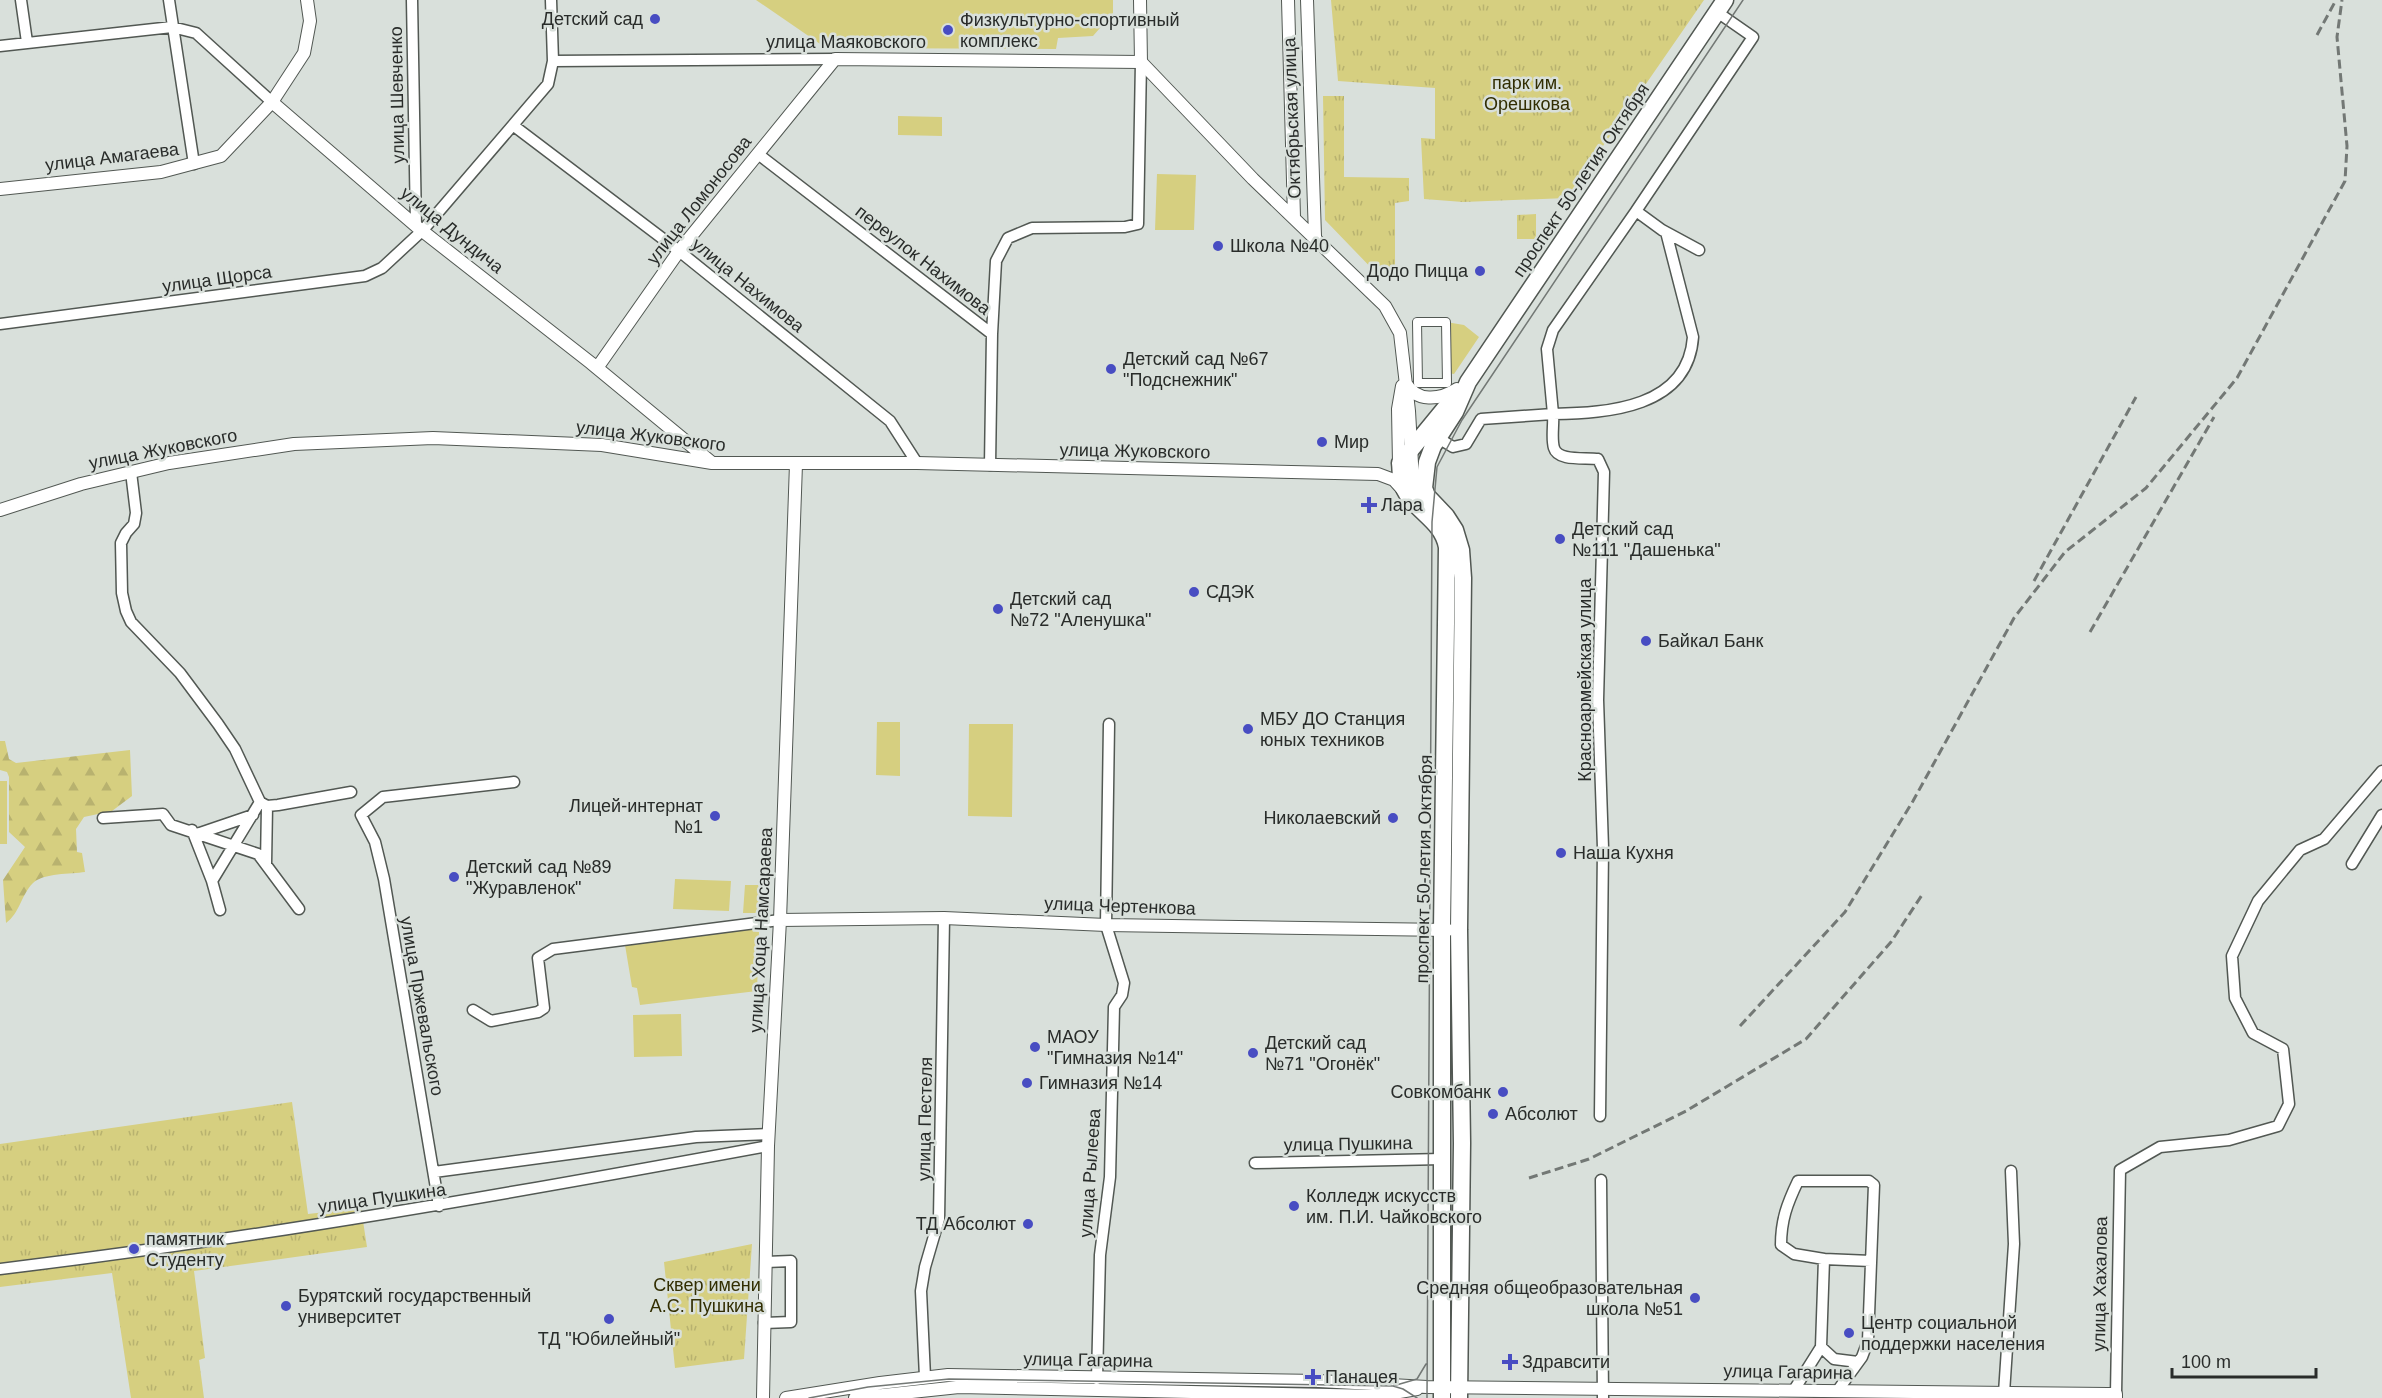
<svg xmlns="http://www.w3.org/2000/svg" width="2382" height="1398" viewBox="0 0 2382 1398" font-family="Helvetica,sans-serif">
<defs>
<pattern id="forest-firs" width="22" height="20" patternUnits="userSpaceOnUse" patternTransform="scale(1.5)"><rect width="22" height="20" fill="#d6cf80"/><path d="M5 1l3.5 6h-7zM16 11l3.5 6h-7z" fill="#b8b26f"/></pattern>
<pattern id="park-tufts" width="24" height="20" patternUnits="userSpaceOnUse" patternTransform="scale(1.5)"><rect width="24" height="20" fill="#d6cf80"/><path d="M3 7l-1-3M5 7V3M7 7l1-3M15 17l-1-3M17 17v-4M19 17l1-3" fill="none" stroke="#b8b26f"/></pattern>
</defs>
<rect width="100%" height="100%" fill="#d9e0db"/>
<path fill="#d6cf80" d="M756,0H1113V13L1093,36L1058,38L1056,49L826,48Z
M898,116L942,117V136L898,135Z
M1157,174L1196,175L1194,230H1155Z
M1446,322L1464,325L1479,337L1454,374L1447,373Z
M877,722H900V776L876,775Z
M969,724H1013L1012,817L968,816Z
M0,781H7V844H0Z
M675,879L731,881L729,911L673,909Z
M745,885H759L758,913H743Z
M754,926L759,932L757,991L640,1005L637,988L632,987L625,945Z
M681,1014L682,1056L634,1057L633,1015Z"/>
<path fill="url(#forest-firs)" d="M0,741H5L9,759L16,763L130,750L132,796L112,811L84,817L76,829L77,852L82,853L85,872C71,874 43,873 33,883C21,895 20,913 6,923L3,880L25,847L9,832V777L7,772L0,770Z"/>
<path fill="url(#park-tufts)" d="M1331,0H1704L1567,198L1463,202L1424,199L1421,138L1435,139V88L1338,81Z
M1323,96H1344V177L1409,178V201L1395,203V276L1380,277L1325,220Z
M1536,214V239H1517V215Z
M292,1102L308,1214L361,1208L367,1247L194,1271L205,1358L199,1360L204,1398H131L112,1273L0,1287V1144Z
M752,1244L744,1359L675,1368L664,1262Z"/>
<g fill="none" stroke-linecap="round" stroke-linejoin="round">
<defs>
<path id="pedestrian" d="M1417,322H1446L1447,383H1418Z"/>
<path id="minor" d="M21,0L27,42
M169,0L194,164
M412,0L416,226
M0,46L172,27L196,33L272,102
M553,61L835,59
M514,126L679,251L890,421L917,463
M758,154L992,334L990,465
M1636,211L1553,330L1547,349L1553,414C1608,413 1688,408 1693,337L1666,232
M1699,250L1662,230L1636,211L1753,37L1717,12
M0,324L365,276L382,268L423,230L548,84L553,61L551,0
M992,334L996,261L1008,238L1032,228L1125,227L1138,224L1141,62
M1438,438L1453,447L1466,444L1481,419L1553,414C1554,425 1551,438 1554,448C1558,462 1586,457 1598,459L1604,472L1598,700L1603,848L1600,1116
M131,472L136,513L134,524L126,533L121,543L122,593L126,611L131,622L180,673L218,724L235,749L260,802L267,806L278,805L351,792
M103,818L163,814L171,825L258,854L299,909
M192,830L212,881
M200,833L253,815
M266,864L267,806
M2352,864L2382,815
M220,910L212,881L260,802
M473,1010L491,1021L538,1012L544,1008L538,958L553,949L780,920
M1255,1163L1442,1159
M434,1172L696,1137L768,1134
M1601,1180L1603,1398
M439,1206L384,879L375,842L361,815L383,797L514,782
M1824,1259L1871,1261
M0,1269C258,1238 513,1193 768,1146
M764,1323L791,1322V1261L766,1262
M925,1377L921,1291L925,1267L939,1219L944,918
M1097,1379L1100,1255L1110,1177L1114,1007L1122,995L1124,983L1106,925L1109,724
M1794,1390L1821,1347
M1838,1390L1862,1357L1868,1341L1874,1185L1869,1181H1798C1787,1204 1781,1220 1781,1245L1794,1254L1824,1259L1821,1347L1834,1359L1858,1362
M2004,1393L2014,1244L2011,1171
M2116,1394L2120,1170L2160,1147L2229,1140L2278,1126L2289,1104L2283,1049L2253,1033L2235,998L2232,956L2258,901L2300,850L2324,839L2382,771"/>
<path id="tertiary" d="M1140,0L1141,62
M1288,0L1294,217
M1307,0L1315,236
M1141,62L1253,179L1385,306L1400,333L1409,411L1413,481L1427,498
M272,102L416,226L591,363L711,462
M0,189L161,172L221,156L272,102L304,53L310,21L307,0
M597,368L679,251L835,59L1141,62
M1405,382C1416,403 1440,400 1457,389
M1399,464L1398,409L1402,386
M0,510L81,484L169,463L294,444L433,438L602,445L712,463H917L1378,474L1394,480L1403,490
M780,920L944,918L1106,925L1448,930
M763,1398L768,1146L780,920L796,464
M786,1398L880,1383L948,1375L1319,1381L1427,1387L2108,1394H2116V1398
M855,1398L959,1387L1377,1396L1417,1389"/>
<path id="primary" d="M1442,1398V930L1447,547C1442,519 1413,511 1403,486C1400,479 1401,470 1400,463L1455,396
M1459,1398L1462,1143L1459,930L1463,578L1461,550L1455,530L1446,516L1427,496L1424,488L1427,462L1433,446L1455,412L1468,382L1725,0"/>
</defs>
<use href="#pedestrian" stroke="#525853" stroke-width="10"/>
<use href="#minor" stroke="#525853" stroke-width="13"/>
<use href="#tertiary" stroke="#525853" stroke-width="14"/>
<use href="#primary" stroke="#525853" stroke-width="19"/>
<use href="#pedestrian" stroke="#fff" stroke-width="8"/>
<use href="#minor" stroke="#fff" stroke-width="10"/>
<use href="#tertiary" stroke="#fff" stroke-width="12"/>
<use href="#primary" stroke="#fff" stroke-width="16"/>
<path stroke="#737875" stroke-width="1.5" d="M1393,1386L1403,1389L1417,1398
M809,1398L868,1387L949,1379L1393,1386L1417,1379L1426,1364
M1427,1398L1432,522L1437,467L1462,420L1743,0"/>
<path stroke="#737875" stroke-width="3" stroke-dasharray="9 4.5" stroke-linecap="butt" d="M2317,35L2336,0
M2034,581L2136,397
M2090,632L2214,417
M1740,1026L1845,912L1913,801L2014,618L2065,552L2146,488L2237,378L2345,181L2347,146L2337,37L2342,0
M1529,1178L1589,1159L1686,1111L1806,1039L1891,942L1922,895"/>
</g>
<g fill="#484dc2" stroke="#d9e0db" stroke-width="2">
<circle cx="655" cy="19" r="6"/>
<circle cx="948" cy="30" r="6"/>
<circle cx="1218" cy="246" r="6"/>
<circle cx="1480" cy="271" r="6"/>
<circle cx="1111" cy="369" r="6"/>
<circle cx="1322" cy="442" r="6"/>
<path d="M1366 496h6v6h6v6h-6v6h-6v-6h-6v-6h6z"/>
<circle cx="1560" cy="539" r="6"/>
<circle cx="1194" cy="592" r="6"/>
<circle cx="998" cy="609" r="6"/>
<circle cx="1646" cy="641" r="6"/>
<circle cx="1248" cy="729" r="6"/>
<circle cx="715" cy="816" r="6"/>
<circle cx="1393" cy="818" r="6"/>
<circle cx="1561" cy="853" r="6"/>
<circle cx="454" cy="877" r="6"/>
<circle cx="1035" cy="1047" r="6"/>
<circle cx="1253" cy="1053" r="6"/>
<circle cx="1027" cy="1083" r="6"/>
<circle cx="1503" cy="1092" r="6"/>
<circle cx="1493" cy="1114" r="6"/>
<circle cx="1294" cy="1206" r="6"/>
<circle cx="1028" cy="1224" r="6"/>
<circle cx="134" cy="1249" r="6"/>
<circle cx="1695" cy="1298" r="6"/>
<circle cx="286" cy="1306" r="6"/>
<circle cx="609" cy="1319" r="6"/>
<circle cx="1849" cy="1333" r="6"/>
<path d="M1507 1353h6v6h6v6h-6v6h-6v-6h-6v-6h6z"/>
<path d="M1310 1368h6v6h6v6h-6v6h-6v-6h-6v-6h6z"/>
</g>
<g text-anchor="middle" stroke-width="5" stroke-linejoin="round" paint-order="stroke">
<g font-size="18" fill="#292c2a" stroke="#d9e0db" text-anchor="start">
<text x="643" y="25" text-anchor="end">Детский сад</text>
<text x="960" y="26">Физкультурно-спортивный<tspan x="960" dy="21">комплекс</tspan></text>
<text x="1230" y="252">Школа №40</text>
<text x="1468" y="277" text-anchor="end">Додо Пицца</text>
<text x="1123" y="365">Детский сад №67<tspan x="1123" dy="21">"Подснежник"</tspan></text>
<text x="1334" y="448">Мир</text>
<text x="1381" y="511">Лара</text>
<text x="1572" y="535">Детский сад<tspan x="1572" dy="21">№111 "Дашенька"</tspan></text>
<text x="1206" y="598">СДЭК</text>
<text x="1010" y="605">Детский сад<tspan x="1010" dy="21">№72 "Аленушка"</tspan></text>
<text x="1658" y="647">Байкал Банк</text>
<text x="1260" y="725">МБУ ДО Станция<tspan x="1260" dy="21">юных техников</tspan></text>
<text x="703" y="812" text-anchor="end">Лицей-интернат<tspan x="703" dy="21">№1</tspan></text>
<text x="1381" y="824" text-anchor="end">Николаевский</text>
<text x="1573" y="859">Наша Кухня</text>
<text x="466" y="873">Детский сад №89<tspan x="466" dy="21">"Журавленок"</tspan></text>
<text x="1047" y="1043">МАОУ<tspan x="1047" dy="21">"Гимназия №14"</tspan></text>
<text x="1265" y="1049">Детский сад<tspan x="1265" dy="21">№71 "Огонёк"</tspan></text>
<text x="1039" y="1089">Гимназия №14</text>
<text x="1491" y="1098" text-anchor="end">Совкомбанк</text>
<text x="1505" y="1120">Абсолют</text>
<text x="1306" y="1202">Колледж искусств<tspan x="1306" dy="21">им. П.И. Чайковского</tspan></text>
<text x="1016" y="1230" text-anchor="end">ТД Абсолют</text>
<text x="146" y="1245">памятник<tspan x="146" dy="21">Студенту</tspan></text>
<text x="1683" y="1294" text-anchor="end">Средняя общеобразовательная<tspan x="1683" dy="21">школа №51</tspan></text>
<text x="298" y="1302">Бурятский государственный<tspan x="298" dy="21">университет</tspan></text>
<text x="1861" y="1329">Центр социальной<tspan x="1861" dy="21">поддержки населения</tspan></text>
<text x="609" y="1345" text-anchor="middle">ТД "Юбилейный"</text>
<text x="1522" y="1368">Здравсити</text>
<text x="1325" y="1383">Панацея</text>
</g>
<g font-size="18" fill="#292c2a" stroke="#d9e0db">
<text x="846" y="48">улица Маяковского</text>
<text transform="translate(397 95) rotate(-91)" y="6">улица Шевченко</text>
<text transform="translate(1292 118) rotate(-92)" y="6">Октябрьская улица</text>
<text transform="translate(112 157) rotate(-7)" y="6">улица Амагаева</text>
<text transform="translate(1581 180) rotate(-56)" y="6">проспект 50-летия Октября</text>
<text transform="translate(699 200) rotate(-52)" y="6">улица Ломоносова</text>
<text transform="translate(452 230) rotate(39)" y="6">улица Дундича</text>
<text transform="translate(923 260) rotate(38)" y="6">переулок Нахимова</text>
<text transform="translate(217 279) rotate(-8)" y="6">улица Щорса</text>
<text transform="translate(748 285) rotate(39)" y="6">улица Нахимова</text>
<text transform="translate(651 436) rotate(7)" y="6">улица Жуковского</text>
<text transform="translate(163 449) rotate(-11)" y="6">улица Жуковского</text>
<text transform="translate(1135 451) rotate(1)" y="6">улица Жуковского</text>
<text transform="translate(1585 680) rotate(-90)" y="6">Красноармейская улица</text>
<text transform="translate(1424 869) rotate(-89)" y="6">проспект 50-летия Октября</text>
<text transform="translate(1120 906) rotate(2)" y="6">улица Чертенкова</text>
<text transform="translate(761 930) rotate(-87)" y="6">улица Хоца Намсараева</text>
<text transform="translate(422 1006) rotate(80)" y="6">улица Пржевальского</text>
<text transform="translate(925 1119) rotate(-89)" y="6">улица Пестеля</text>
<text transform="translate(1348 1144) rotate(-1)" y="6">улица Пушкина</text>
<text transform="translate(1090 1173) rotate(-86)" y="6">улица Рылеева</text>
<text transform="translate(382 1198) rotate(-8)" y="6">улица Пушкина</text>
<text transform="translate(2100 1284) rotate(-89)" y="6">улица Хахалова</text>
<text transform="translate(1088 1360) rotate(1)" y="6">улица Гагарина</text>
<text transform="translate(1788 1372) rotate(1)" y="6">улица Гагарина</text>
</g>
<g font-size="18" fill="#322e02" stroke="#d9e0db">
<text x="1527" y="89">парк им.<tspan x="1527" dy="21">Орешкова</tspan></text>
<text x="707" y="1291">Сквер имени<tspan x="707" dy="21">А.С. Пушкина</tspan></text>
</g>
</g>
<path d="M2172 1368v9h144v-9" fill="none" stroke="#292c2a" stroke-width="3"/>
<text x="2181" y="1368" font-size="18" fill="#292c2a" stroke="#d9e0db" stroke-width="4.5" paint-order="stroke">100 m</text>
</svg>
